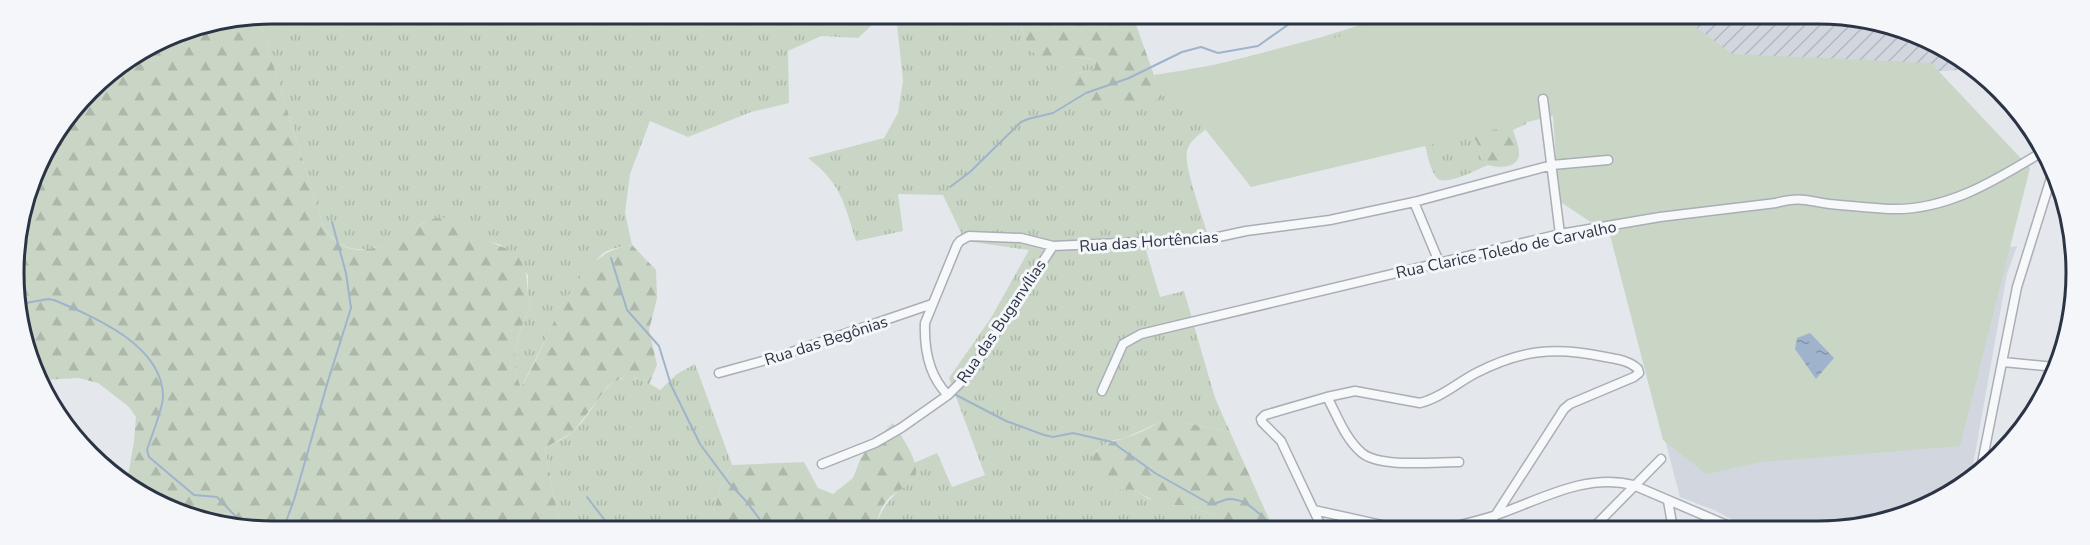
<svg xmlns="http://www.w3.org/2000/svg" width="2090" height="545" viewBox="0 0 2090 545" font-family="'Nunito Sans',sans-serif">
<defs>
<pattern id="industrial-furrows" width="10" height="10" patternUnits="userSpaceOnUse" patternTransform="scale(1.5)"><rect width="10" height="10" fill="#d2d6de"/><path d="M-1 1l2-2M0 10L10 0M9 11l2-2" fill="none" stroke="#b4b8c0"/></pattern>
<pattern id="grass-tufts" width="24" height="20" patternUnits="userSpaceOnUse" patternTransform="scale(1.5)"><rect width="24" height="20" fill="#c9d6c5"/><path d="M3 7l-1-3M5 7V3M7 7l1-3M15 17l-1-3M17 17v-4M19 17l1-3" fill="none" stroke="#adb8ab"/></pattern>
<pattern id="forest-firs" width="22" height="20" patternUnits="userSpaceOnUse" patternTransform="scale(1.5)"><rect width="22" height="20" fill="#c9d6c5"/><path d="M5 1l3.5 6h-7zM16 11l3.5 6h-7z" fill="#adb8ab"/></pattern>
<pattern id="water-ripples" width="26" height="14" patternUnits="userSpaceOnUse" patternTransform="scale(1.5)"><rect width="26" height="14" fill="#9fb4cc"/><path d="M2 4q2-2 4 0t4 0M15 11q2-2 4 0t4 0" fill="none" stroke="#8293a7"/></pattern>
</defs>
<rect width="100%" height="100%" fill="#e4e7ec"/>
<path fill="#d2d6de" d="M1610,231L1919,261L2017,246L2007,274L1972,471L1968,480L1932,505L1851,529H1750L1714,510L1680,497Z"/>
<path fill="url(#industrial-furrows)" d="M1545,17L1868,18L1961,57L1973,69L1549,98Z"/>
<path fill="url(#grass-tufts)" d="M273,14L883,15L858,38L821,36L788,51L789,103L751,112L688,137L650,121L630,174L625,213L632,245C623,246 613,248 605,252C600,255 596,261 592,266C560,301 544,346 521,387C507,356 520,333 531,304L528,295V275L501,245L425,222C402,236 370,259 342,245C336,242 330,234 324,229L258,16Z
M896,15L1018,16L1022,31L1033,52L1050,61C1064,57 1080,56 1094,60L1096,63L1094,69L1067,76L1161,98L1154,75L1216,65L1322,37L1385,17L1469,133C1482,143 1477,154 1488,165C1478,169 1445,187 1437,178C1429,169 1427,151 1424,141L1218,122C1207,129 1191,137 1187,151C1183,164 1204,222 1209,238L1146,250L1160,297L1184,291L1215,398L1230,432L1180,422H1160L1125,438L1110,441L1096,451L1117,489L1134,490L1149,499L1175,506H1190L1213,515L1228,528H875C883,501 899,492 916,472L914,463L937,453L952,487L985,475L949,378L991,318L1029,250L965,241L943,195L898,194L903,231L856,241C844,203 841,183 808,158L884,138L898,113L903,81Z
M695,364L732,465L721,486L709,527H560L545,448C554,443 566,438 574,431C604,401 608,356 660,390L677,374Z"/>
<path fill="url(#forest-firs)" d="M258,16L324,229C329,234 335,241 341,245C365,258 394,241 415,228C423,223 435,216 445,218C464,220 473,232 489,241C499,247 514,249 520,260C531,278 524,287 531,304C520,332 507,356 521,387C550,343 571,251 632,245L656,270L657,298L649,330L657,365L649,384L636,378H621L608,386L573,432L545,448L560,527H222L129,488L121,481L129,471L134,441L136,417L128,406L98,383L79,378L42,380L22,340L14,255L40,158L101,78L174,33Z
M1018,16H1133L1162,98C1130,109 1084,112 1060,86L1067,76L1094,69L1096,63L1094,60C1079,55 1066,59 1052,61C1031,64 1022,31 1018,16Z
M1528,83L1526,124L1513,130C1515,137 1519,146 1519,153C1519,169 1498,168 1488,165C1477,154 1482,143 1469,133Z
M1160,422H1180L1230,432L1273,528H1228L1213,515L1190,506L1162,505L1134,490L1117,489L1099,483L1093,476L1091,460C1101,443 1108,443 1125,438C1138,434 1149,428 1160,422Z
M893,423C900,434 918,459 916,473C913,486 897,490 889,498C881,506 878,517 875,528L709,527L721,486L732,465L804,462L818,488L833,494L853,478L860,460L868,447Z"/>
<path fill="#c9d6c5" d="M1385,17L1656,18L1693,25L1732,54L1931,63L2030,168L1960,446L1762,462L1706,474L1663,440L1610,235L1559,201L1553,116L1251,187L1163,76L1387,26Z"/>
<path fill="url(#water-ripples)" d="M1810,333L1834,358L1816,379L1795,349L1797,338Z"/>
<g fill="none" stroke-linecap="round" stroke-linejoin="round">
<path stroke="#9fb4cc" stroke-width="2" d="M950,187L970,172L1021,122L1028,119L1053,113L1086,93L1129,78L1182,52L1201,47L1218,53L1258,46L1299,17
M611,258L627,310L659,346L671,385L700,444L729,483L746,501L761,521L769,528
M18,297L26,303L48,299L54,300C94,317 163,345 163,397C163,408 151,437 147,450L149,457L194,495L217,497L246,527
M956,395L1006,421L1044,435L1053,437L1073,433L1112,442L1155,473L1210,504C1217,504 1222,500 1229,499C1249,499 1258,515 1272,524
M587,497L610,527
M284,527L294,500L328,381L351,308L346,273L332,222"/>
<defs>
<path id="minor" d="M1543,99L1560,234
M1414,202L1439,262
M2003,362L2055,367
M719,373L777,357L932,304
M1102,391L1123,344L1141,334L1560,234L1660,217L1776,203C1801,196 1807,201 1830,204C1850,206 1870,208 1890,209C1947,211 1996,180 2042,152
M948,395C929,376 924,350 925,323L957,245L960,241L969,236L1021,238L1053,246L1209,239L1246,231L1330,220L1414,202L1552,165L1608,160
M1327,397C1337,415 1345,439 1362,453C1380,468 1434,462 1459,462
M822,464L875,443L901,428L948,395L970,373L1053,246
M1980,473L2017,287L2052,175
M1668,501L1673,529
M1314,510L1400,529
M1322,528L1281,441L1262,422L1261,419L1265,415L1327,397L1355,391L1420,403C1440,398 1457,383 1476,373C1519,351 1553,346 1600,356C1613,359 1628,359 1638,369L1639,373L1634,377L1570,404L1564,409L1495,516
M1444,529C1462,524 1481,521 1499,514C1542,499 1586,473 1633,485L1736,529
M1592,529L1661,459"/>
</defs>
<use href="#minor" stroke="#a9aeb7" stroke-width="11"/>
<use href="#minor" stroke="#f7f8fa" stroke-width="8"/>
</g>
<g text-anchor="middle" stroke-width="6" stroke-linejoin="round" paint-order="stroke">
<g font-size="16" fill="#2b3445" stroke="#f4f6f9">
<text transform="translate(1149 241) rotate(-4)" y="6">Rua das Hortências</text>
<text transform="translate(1506 249) rotate(-12)" y="6">Rua Clarice Toledo de Carvalho</text>
<text transform="translate(1001 321) rotate(-56)" y="6">Rua das Buganvílias</text>
<text transform="translate(826 340) rotate(-18)" y="6">Rua das Begônias</text>
</g>
</g>
<path d="M0 0H2090V545H0ZM272 24H1818A248 248 0 0 1 2066 272V273A248 248 0 0 1 1818 521H272A248 248 0 0 1 24 273V272A248 248 0 0 1 272 24Z" fill="#f4f6f9" fill-rule="evenodd"/>
<path fill="none" stroke="#2b3445" stroke-width="3" d="M272 24H1818A248 248 0 0 1 2066 272V273A248 248 0 0 1 1818 521H272A248 248 0 0 1 24 273V272A248 248 0 0 1 272 24Z"/>
</svg>
